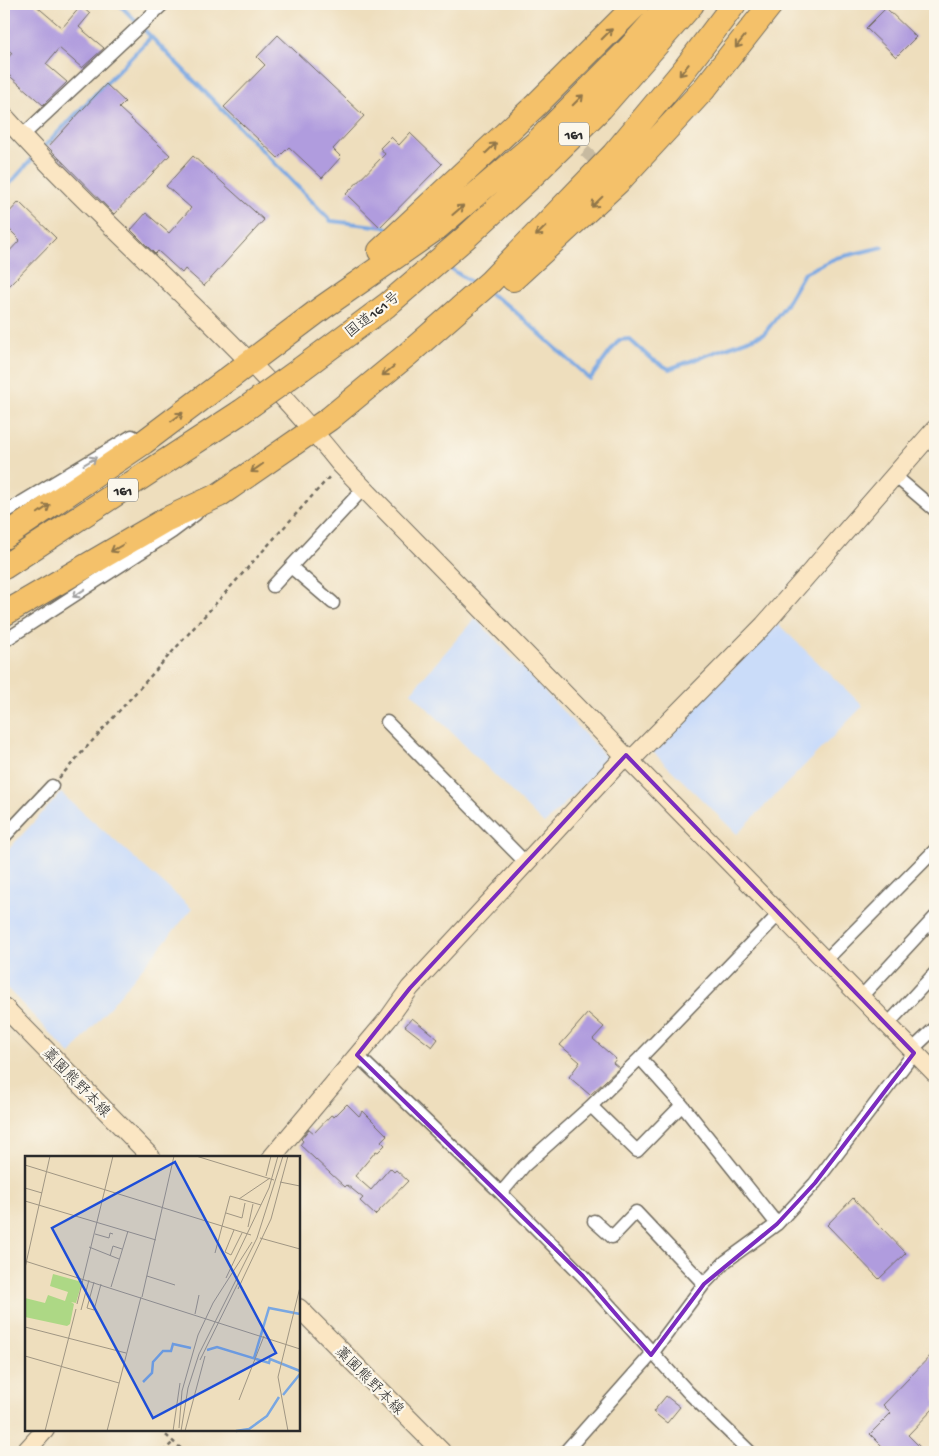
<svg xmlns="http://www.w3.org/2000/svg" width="939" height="1456" viewBox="0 0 939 1456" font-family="'Gochi Hand','Klee One',sans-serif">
<rect width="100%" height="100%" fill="#fbf7ec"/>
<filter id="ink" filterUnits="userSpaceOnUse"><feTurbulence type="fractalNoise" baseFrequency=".02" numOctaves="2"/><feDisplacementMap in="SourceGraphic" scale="10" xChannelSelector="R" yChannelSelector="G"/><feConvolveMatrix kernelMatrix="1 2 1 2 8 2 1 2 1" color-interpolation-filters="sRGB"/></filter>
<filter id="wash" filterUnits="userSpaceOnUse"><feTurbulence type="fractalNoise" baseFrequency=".0096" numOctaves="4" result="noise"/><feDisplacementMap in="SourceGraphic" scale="20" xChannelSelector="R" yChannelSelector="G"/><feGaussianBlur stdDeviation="1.12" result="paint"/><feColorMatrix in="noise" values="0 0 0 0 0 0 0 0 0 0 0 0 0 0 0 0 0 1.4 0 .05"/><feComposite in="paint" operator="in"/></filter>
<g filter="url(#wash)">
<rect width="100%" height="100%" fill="#eedebd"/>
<path fill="#cadcf9" d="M475,618L609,760L544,824L411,692Z
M778,624L863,706L737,834L652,751Z
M61,793L192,909L70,1054L4,985V854Z"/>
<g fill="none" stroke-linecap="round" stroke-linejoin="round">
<path stroke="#79a7e2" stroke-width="4" d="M119,4L331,221L385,227L391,231
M41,150L151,37
M4,190L34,157
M446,266L476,285
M490,294L509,306L590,379L619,340L629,339L650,358L669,369L764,334L785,306L804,273L836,258L883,247"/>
</g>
<g id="blocks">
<path fill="#b09cde" d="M4,4H34L62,28L81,6L90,14L79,27L104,48L82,68L59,48L46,64L67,82L43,105L4,71V63L12,53L4,46Z
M886,8L916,37L896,57L866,28Z
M278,35L364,116L333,149L341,157L322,178L289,147L278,158L224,107L265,65L257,57Z
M106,84L125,102L119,108L170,155L114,214L48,147Z
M410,133L442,164L380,227L346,194L385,154L380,148L391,137L399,145Z
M193,156L264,220L204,286L185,269L182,273L158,251L155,254L131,230L146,213L169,233L191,208L166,186Z
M19,202L56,238L9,286L4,281V257L20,240L4,224V218Z
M588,1013L604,1027L593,1039L616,1059L613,1063L619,1068L590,1095L569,1077L580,1062L560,1045Z
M412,1018L438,1039L432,1047L405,1026Z
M347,1104L359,1116L363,1111L387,1135L381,1141L385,1145L378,1152L376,1151L355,1176L371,1190L390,1168L394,1172L396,1170L408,1181L375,1215L360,1201L363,1198L347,1185L345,1187L300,1145L303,1141L301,1139L309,1129L314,1133L331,1115L334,1117Z
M853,1198L906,1253L879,1279L827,1225Z
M935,1351V1407L908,1435L925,1452H888L870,1434L891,1413L883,1405Z
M666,1396L680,1407L667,1423L653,1412Z"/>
</g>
</g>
<g filter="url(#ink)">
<use href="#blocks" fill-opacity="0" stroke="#6f6a5e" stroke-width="1"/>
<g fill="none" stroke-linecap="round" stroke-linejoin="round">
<path stroke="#c7baa0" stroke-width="12" stroke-dasharray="12 6" stroke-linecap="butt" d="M545,114L603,168"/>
<defs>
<path id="street" d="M22,136L163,4
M895,476L935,510
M4,513L132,436L144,442
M291,567L333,603
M273,586L364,488
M4,641L172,532L196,514
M387,722L526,863
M4,837L52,786
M825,961L935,850
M860,998L935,917
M887,1025L935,973
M357,1055L501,1193L583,1276L689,1393L750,1452
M640,1058L682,1105L777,1224
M591,1106L637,1151L682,1105
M501,1193L524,1166L591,1106L640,1058L779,914
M594,1221L612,1237L636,1212L704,1284
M565,1452L651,1355L704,1284L726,1261L777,1224L815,1183L914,1053L917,1045L935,1028"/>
<path id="secondary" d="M4,116C112,236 239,337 340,464L935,1073
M631,760L764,625L935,429
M4,1007L151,1157
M272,1157L388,1019L410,988L626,755
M299,1308L442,1452
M25,1452L45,1430"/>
<path id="highway" d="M380,251L536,105L637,4
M513,279L618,182L704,89L771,4
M301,369L387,305L465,238L532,176L601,108L692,4
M4,537L144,442L322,308L438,227L537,142L629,49L669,4
M4,567L241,412
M4,614L167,519L219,495L329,419L408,354L490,282L614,154L684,70L734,4"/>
</defs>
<use href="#street" stroke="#6f6a5e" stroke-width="15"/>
<use href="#secondary" stroke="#6f6a5e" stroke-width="20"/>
<use href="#highway" stroke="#6f6a5e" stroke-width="26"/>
<path stroke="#6f6a5e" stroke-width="2.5" stroke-dasharray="4 4" stroke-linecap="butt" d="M59,778L331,475
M160,1430L185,1452
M163,1452L173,1442"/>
<use href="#street" stroke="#fff" stroke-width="12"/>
<use href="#secondary" stroke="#fbe6c3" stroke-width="18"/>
<use href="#highway" stroke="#f4c16a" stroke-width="24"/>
<defs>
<path id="highway-bridge" d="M241,412L301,369"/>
</defs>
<use href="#highway-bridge" stroke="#6f6a5e" stroke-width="26" stroke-linecap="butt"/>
<use href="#highway-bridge" stroke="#f4c16a" stroke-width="24"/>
</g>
<defs><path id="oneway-shaft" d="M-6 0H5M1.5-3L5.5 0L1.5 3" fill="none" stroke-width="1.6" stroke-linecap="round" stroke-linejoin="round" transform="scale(1.25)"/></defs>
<g stroke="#90764a">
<use href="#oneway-shaft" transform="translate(607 34) rotate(-45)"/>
<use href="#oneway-shaft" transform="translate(740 42) rotate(128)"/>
<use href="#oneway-shaft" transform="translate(684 70) rotate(129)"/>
<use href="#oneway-shaft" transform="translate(578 100) rotate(-45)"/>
<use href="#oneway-shaft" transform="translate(491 148) rotate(-44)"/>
<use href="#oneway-shaft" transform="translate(597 202) rotate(136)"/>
<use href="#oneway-shaft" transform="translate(458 210) rotate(-41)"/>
<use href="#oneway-shaft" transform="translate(541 231) rotate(135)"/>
<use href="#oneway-shaft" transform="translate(388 371) rotate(141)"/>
<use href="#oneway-shaft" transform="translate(177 417) rotate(-37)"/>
<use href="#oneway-shaft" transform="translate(257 468) rotate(145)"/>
<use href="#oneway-shaft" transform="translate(44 509) rotate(-35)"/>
<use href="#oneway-shaft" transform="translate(117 548) rotate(150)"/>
</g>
<g stroke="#a0a0a0">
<use href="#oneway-shaft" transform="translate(90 461) rotate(-31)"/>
<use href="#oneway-shaft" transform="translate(79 593) rotate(147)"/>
</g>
</g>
<path fill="none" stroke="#7b2cbf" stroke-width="4" stroke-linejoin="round" d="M626,755L914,1053L815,1183L777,1224L704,1284L651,1355L583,1276L357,1055L410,988Z"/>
<g text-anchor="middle" stroke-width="4.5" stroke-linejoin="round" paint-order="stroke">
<g fill="#fbf7ec" stroke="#696865" stroke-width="1">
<rect x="559" y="122.5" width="30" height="23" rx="4"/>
<rect x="108" y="478.5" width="30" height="23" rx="4"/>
</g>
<g font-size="14" font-weight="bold" fill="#2b2b2b">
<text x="574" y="139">161</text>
<text x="123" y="495">161</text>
</g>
<g font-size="15" fill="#2b2b2b" stroke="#fbf7ec">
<text transform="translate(372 314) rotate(-38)" y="5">国道161号</text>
<text transform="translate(77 1082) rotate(46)" y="5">藁園熊野本線</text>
<text transform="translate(370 1380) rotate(45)" y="5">藁園熊野本線</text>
</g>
</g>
<g transform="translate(25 1156)">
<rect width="275" height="275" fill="#eedebd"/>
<path d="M28,118L57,126L51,147L46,146L49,148L45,168L42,170L0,161V142L20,147L23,139L40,145L43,136L25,130Z" fill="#add885"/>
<path fill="none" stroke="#79a7e2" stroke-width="2.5" d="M182,194L192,191L244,207L245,203L275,215M229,202L244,152L275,158M118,226L127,217L128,206L138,195H146L148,188L166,192M258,239L275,218M211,275L224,273L242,260L254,241"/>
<path fill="none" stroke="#a09683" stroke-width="1" d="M171,0L249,24M0,9L226,79M241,20L246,0M255,26L275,30M0,32L17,37M214,43L245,22M0,45L131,84M201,57L217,62L220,47M223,71L228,48M209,74L200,96L206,99L217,77M70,78L84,82L85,77L88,78M235,82L275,93M64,91L94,103M190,97L205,40L236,49M85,100L88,90L97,93M0,105L275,193M0,112L25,0M122,120L150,129M201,122L244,32L253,0M69,126L62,152L69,154L76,128M86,131L103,75M213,133L246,63L263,0M117,141L149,0M52,148L88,0M56,154L64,124M170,158L174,139M0,171L101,197M0,200L94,227M175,204L213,127M214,244L239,180M154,272L157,235L173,179L188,147L227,86M20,275L51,153M82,275L116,141M148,275L155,227M156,275L163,232L174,198L232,82L258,0M160,275L180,200M263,275L253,221L275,131"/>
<path fill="#1d4ed8" fill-opacity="0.15" stroke="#1d4ed8" stroke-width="2.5" d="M150,6L251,197L128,262L27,72Z"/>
<rect width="275" height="275" fill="none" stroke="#2b2b2b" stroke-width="2.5"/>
</g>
<rect width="939" height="1456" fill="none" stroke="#fbf7ec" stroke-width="20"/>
</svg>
